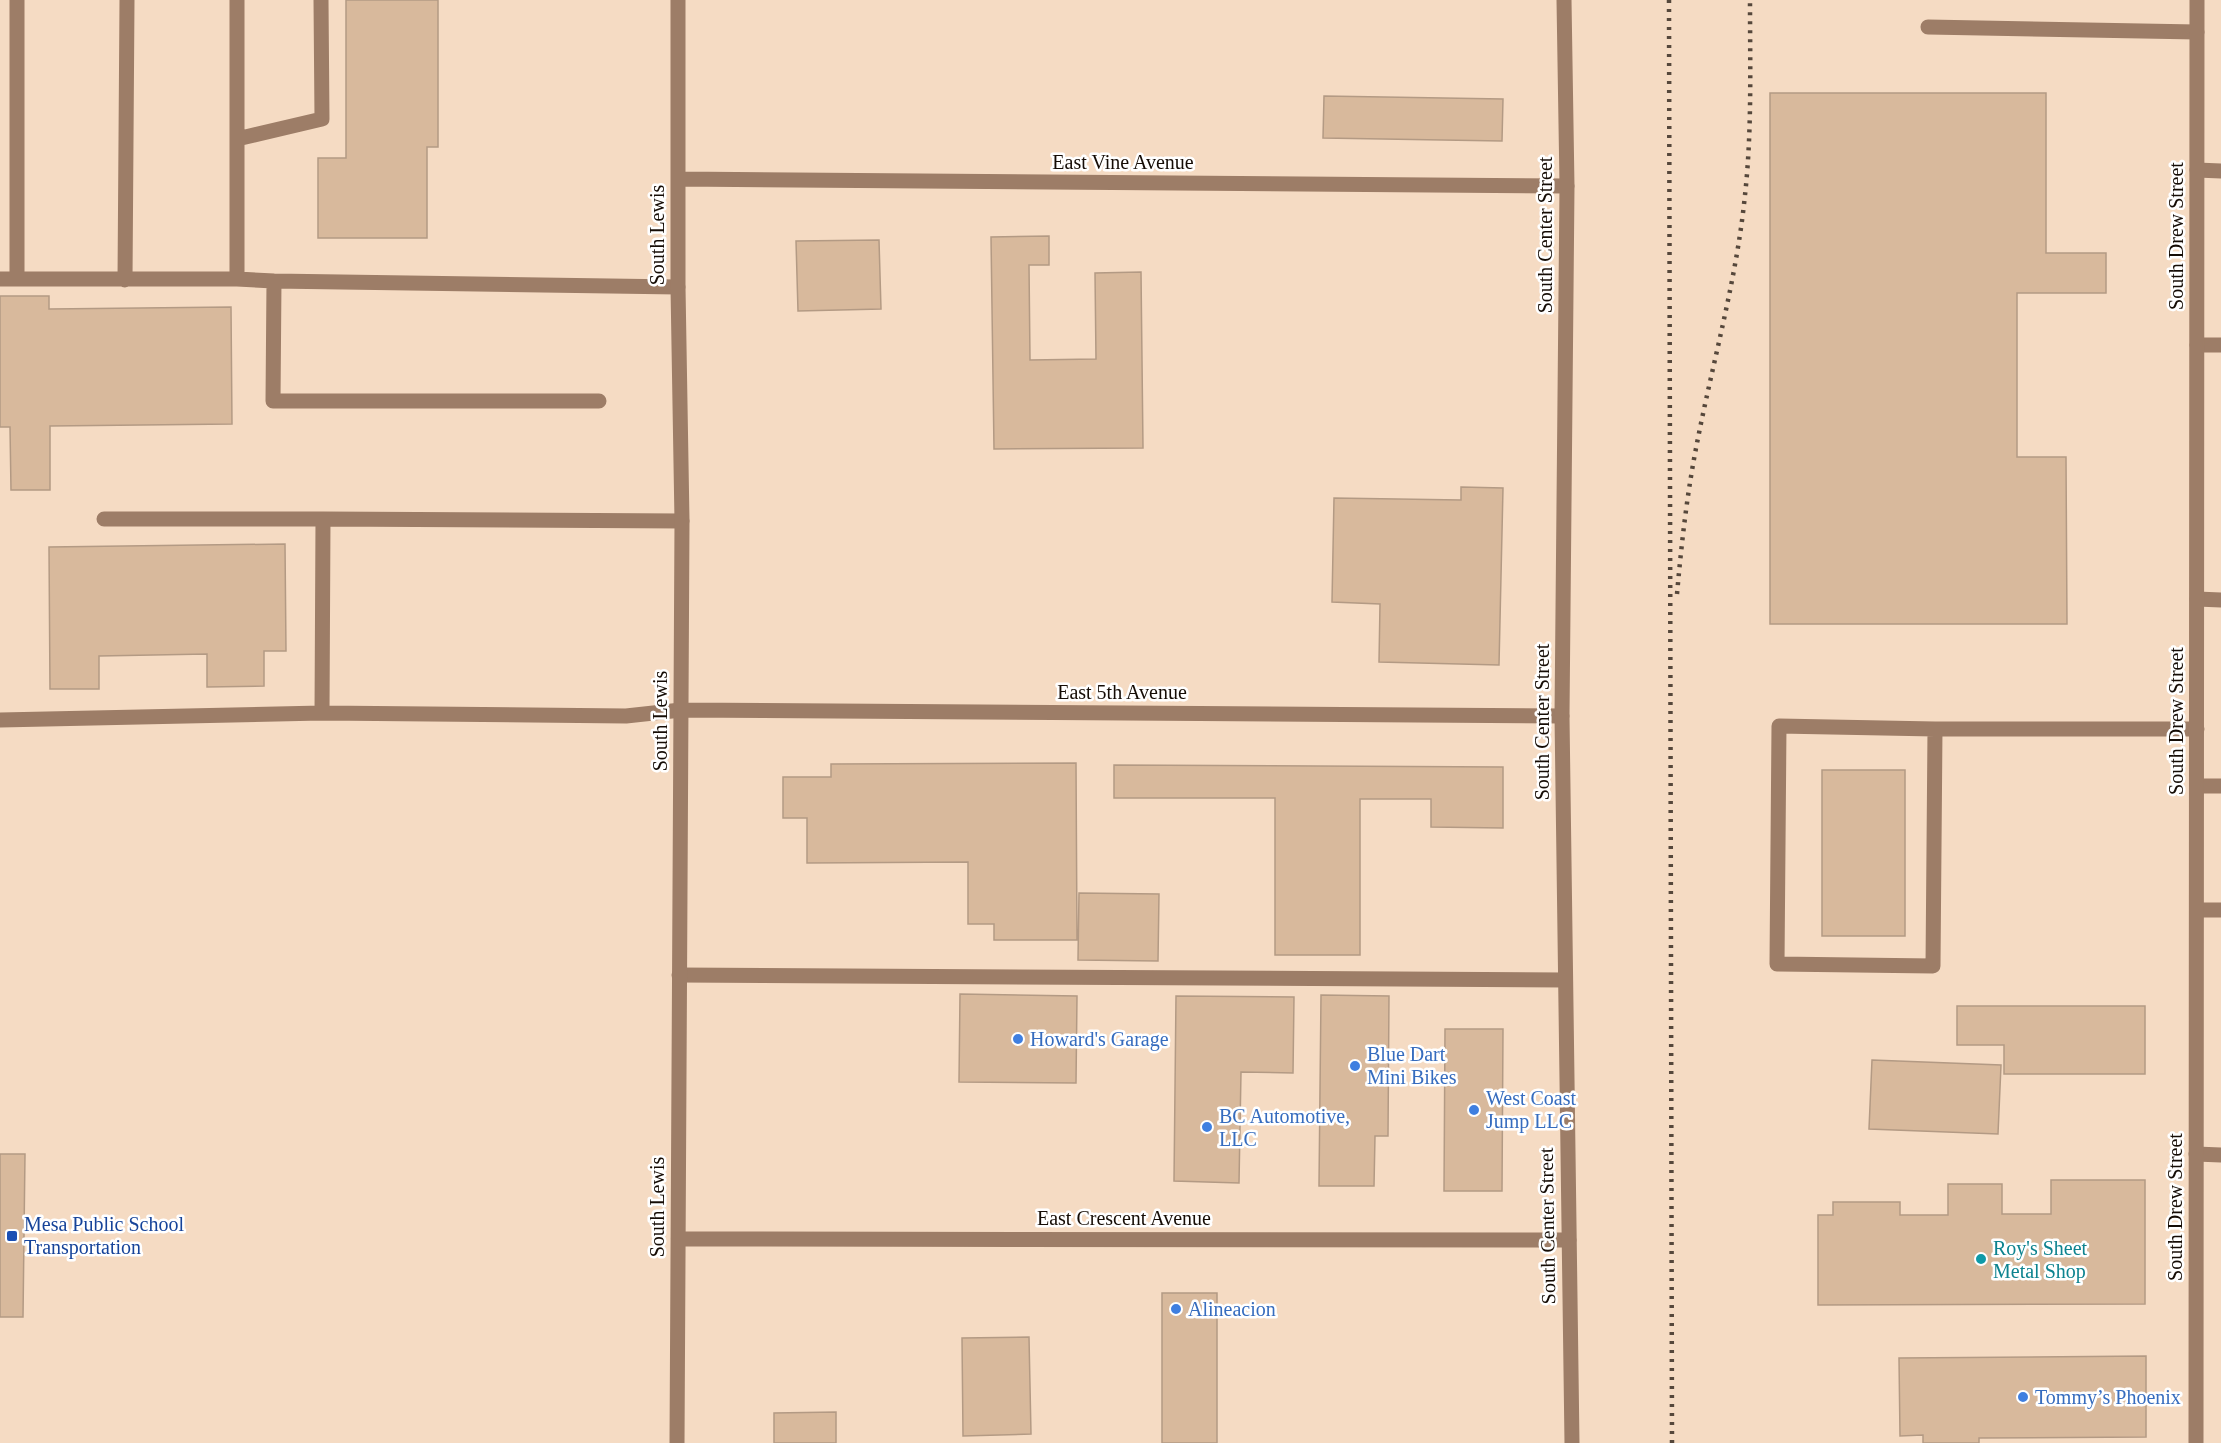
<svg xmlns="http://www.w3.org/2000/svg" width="2221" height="1443" viewBox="0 0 2221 1443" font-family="Georgia,serif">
<rect width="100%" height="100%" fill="#f5dbc3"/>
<path fill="#d8b99c" stroke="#b39a84" stroke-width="1.5" d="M346,0H438V147H427V238H318V158H346Z
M1770,93H2046V253H2106V293H2017V457H2066L2067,624H1770Z
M1324,96L1503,99L1502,141L1323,138Z
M1049,236V265H1029L1030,360L1096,359L1095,273L1141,272L1143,448L994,449L991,237Z
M879,240L881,309L798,311L796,241Z
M0,296H49V309L231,307L232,424L50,426V490H11L10,427H0Z
M1461,487L1503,488L1499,665L1379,662L1380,604L1332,602L1334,498L1461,500Z
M285,544L286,651H264V686L207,687V654L99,656V689H50L49,547Z
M1076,763L1077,940H994V924H968V862L807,863V818H783V777H831V764Z
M1114,765L1503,767V828L1431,827V799H1360V955H1275V798H1114Z
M1822,770H1905V936H1822Z
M1079,893L1159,894L1158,961L1078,960Z
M960,994L1077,996L1076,1083L959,1082Z
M1321,995L1389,996L1388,1136H1375L1374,1186H1319Z
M1176,996L1294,997L1293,1073L1241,1072L1239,1183L1174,1181Z
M1957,1006H2145V1074H2004V1045H1957Z
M1445,1029H1503L1502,1191H1444Z
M1872,1060L2001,1065L1998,1134L1869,1129Z
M0,1154H25L23,1317H0Z
M2051,1180H2145V1304L1818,1305V1215H1833V1202H1900V1215H1948V1184H2002V1214H2051Z
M1162,1293H1217V1443H1162Z
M1029,1337L1031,1434L963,1436L962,1338Z
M2146,1356V1437L1979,1438V1443H1923V1435L1900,1436L1899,1358Z
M836,1412V1443H774V1413Z"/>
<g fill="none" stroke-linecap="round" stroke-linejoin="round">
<path stroke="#9d7d67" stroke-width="15" d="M237,0V279
M1928,27L2197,32
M237,139L322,119L321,0
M2197,170L2221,171
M0,279H237L274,281L678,287
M17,279V0
M125,280L127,0
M274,281L273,401H599
M2197,345H2221
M104,519H323
M2197,599L2221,600
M322,713L626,716L681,710
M0,720L322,713L323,519L682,521
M1935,729L1933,966L1777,964L1779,726L1935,729H2197
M2197,786H2221
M2197,910H2221
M679,975L1564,980
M2196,1154L2221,1155"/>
<path stroke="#9d7d67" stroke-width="15" d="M679,179L1567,186
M681,710L1562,716
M678,1239L1569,1240
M677,1443L682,521L678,287V0
M2196,1443L2197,0"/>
<path stroke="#9d7d67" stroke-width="15" d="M1564,0L1567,186L1562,716L1572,1443"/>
<path stroke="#55473b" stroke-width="4.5" stroke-dasharray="3 6" stroke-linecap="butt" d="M1669,0L1672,1443
M1677,594C1681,549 1686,503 1694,459C1710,371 1736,285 1745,195C1752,131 1750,65 1750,0"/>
</g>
<g fill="#3f7fe0" stroke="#fff" stroke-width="2">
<circle cx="1018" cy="1039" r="6"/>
<circle cx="1355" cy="1066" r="6"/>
<circle cx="1474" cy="1110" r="6"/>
<circle cx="1207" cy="1127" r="6"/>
<circle cx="1176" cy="1309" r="6"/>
<circle cx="2023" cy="1397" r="6"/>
</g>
<rect fill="#1a4fb4" stroke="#fff" stroke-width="2" x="6" y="1230" width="12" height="12" rx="3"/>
<circle fill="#0f9aa8" stroke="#fff" stroke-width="2" cx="1981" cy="1259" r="6"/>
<g text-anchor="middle" stroke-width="5" stroke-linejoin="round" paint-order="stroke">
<g font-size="20" fill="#150c05" stroke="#fff">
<text x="1123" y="169">East Vine Avenue</text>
<text transform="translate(657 235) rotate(-90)" y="7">South Lewis</text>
<text transform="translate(1545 235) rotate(-90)" y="7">South Center Street</text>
<text transform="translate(2176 236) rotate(-90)" y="7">South Drew Street</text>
<text x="1122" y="699">East 5th Avenue</text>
<text transform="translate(660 721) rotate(-90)" y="7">South Lewis</text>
<text transform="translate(2176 721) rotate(-90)" y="7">South Drew Street</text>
<text transform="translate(1542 722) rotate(-90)" y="7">South Center Street</text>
<text transform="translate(657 1207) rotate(-90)" y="7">South Lewis</text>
<text transform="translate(2175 1207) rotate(-90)" y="7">South Drew Street</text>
<text x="1124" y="1225">East Crescent Avenue</text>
<text transform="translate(1547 1226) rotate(-91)" y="7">South Center Street</text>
</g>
<g font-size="20" fill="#366cbe" stroke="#fff" text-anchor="start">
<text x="1030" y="1046">Howard's Garage</text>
<text x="1367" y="1061">Blue Dart<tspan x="1367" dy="23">Mini Bikes</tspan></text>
<text x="1486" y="1105">West Coast<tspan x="1486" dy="23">Jump LLC</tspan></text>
<text x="1219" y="1123">BC Automotive,<tspan x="1219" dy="23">LLC</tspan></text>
<text x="1188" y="1316">Alineacion</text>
<text x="2035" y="1404">Tommy’s Phoenix</text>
</g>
<g font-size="20" fill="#164399" stroke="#fff" text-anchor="start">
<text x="24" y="1231">Mesa Public School<tspan x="24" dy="23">Transportation</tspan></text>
</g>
<g font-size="20" fill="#0d838f" stroke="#fff" text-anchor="start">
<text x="1993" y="1255">Roy's Sheet<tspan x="1993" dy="23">Metal Shop</tspan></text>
</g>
</g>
</svg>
